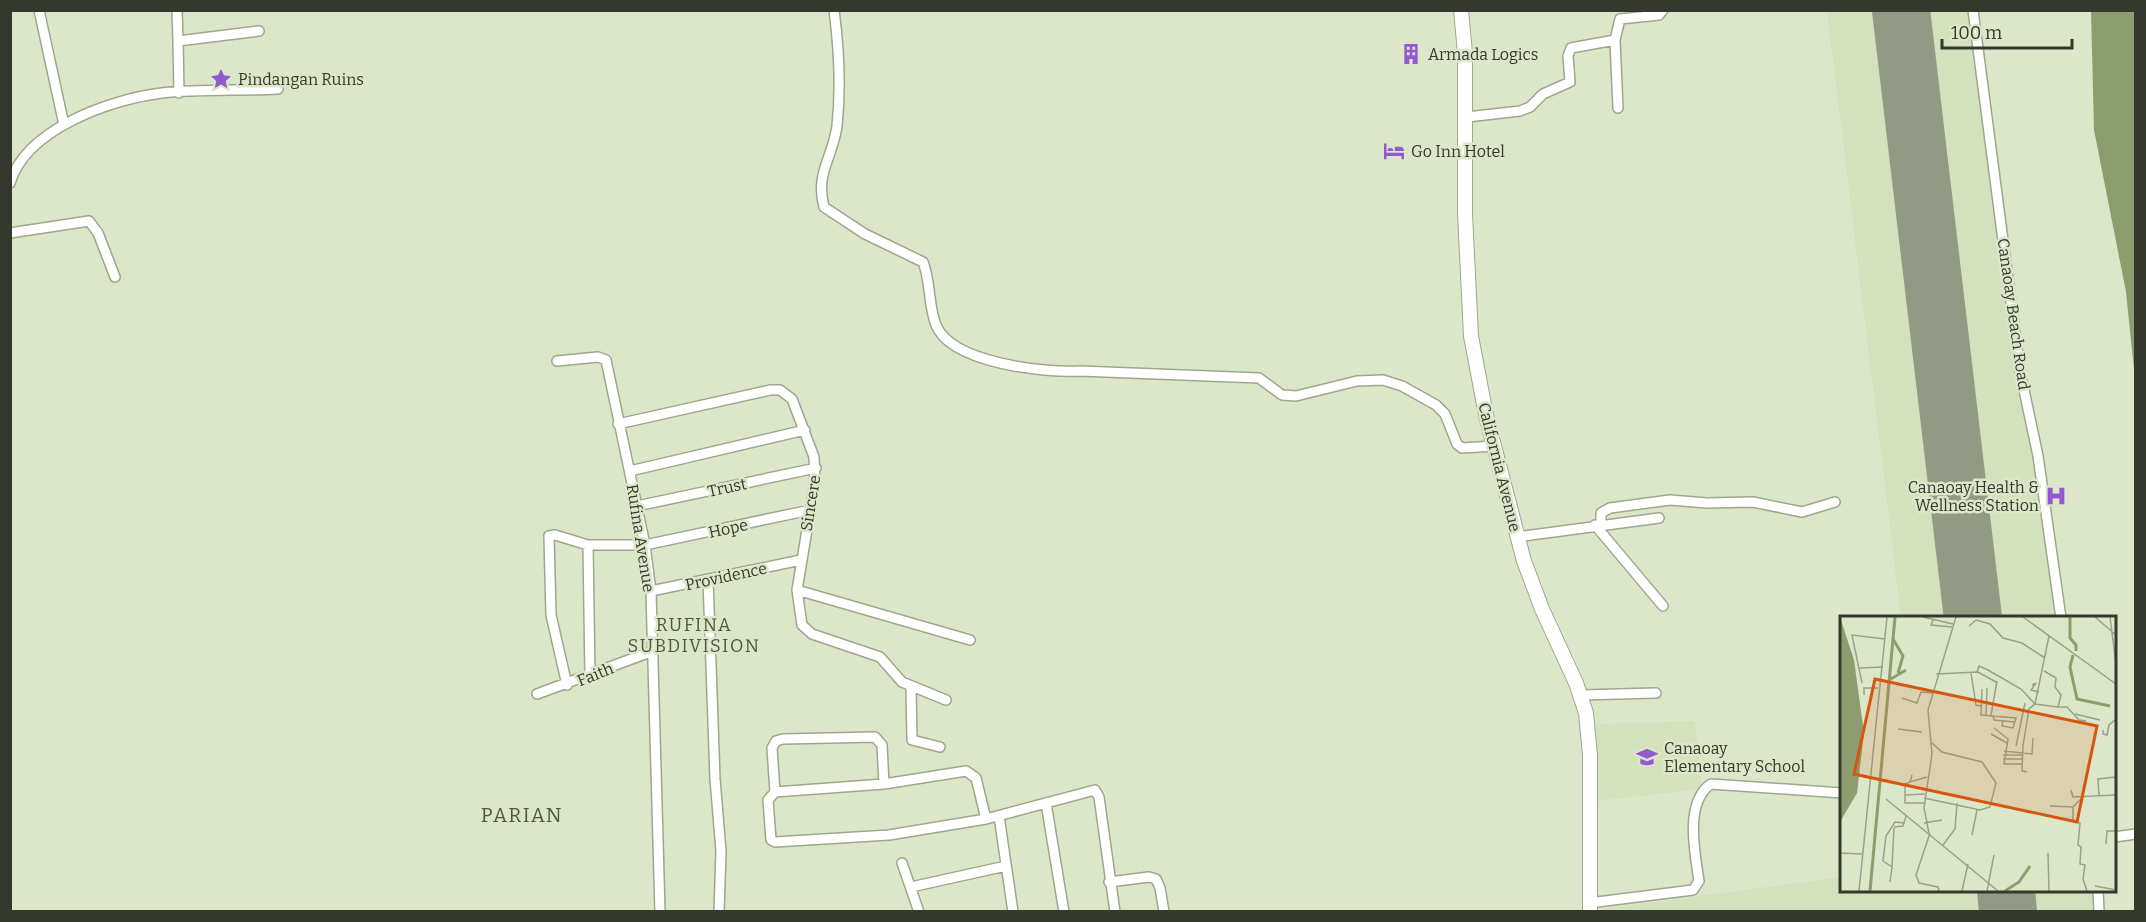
<svg xmlns="http://www.w3.org/2000/svg" width="2146" height="922" viewBox="0 0 2146 922" font-family="Bitter,serif">
<rect width="100%" height="100%" fill="#dce7ca"/>
<path fill="#d3e1bc" d="M1827,11H1968L2017,388L2038,482L2057,617H1901Z
M1695,721L1702,789L1596,801L1597,724Z
M1841,877L1842,890L2093,891L2094,911H1603V909Z"/>
<path fill="#8d9e6e" d="M2091,11H2135V379L2126,292L2094,130Z"/>
<g fill="none" stroke-linecap="round" stroke-linejoin="round">
<path stroke="#929a84" stroke-width="58" d="M1901,10L1973,618
M2006,890L2008,912"/>
<defs>
<path id="street" d="M39,10L64,125
M177,10L178,41
M834,10C839,48 841,88 837,126C833,157 815,173 824,207L865,234L923,262C931,282 928,305 936,325C951,363 1044,373 1080,371L1259,378L1282,395L1296,396L1357,381L1383,380L1402,386L1436,405L1445,414L1457,444L1462,448L1494,446
M1973,10L2020,371L2038,456L2061,618
M1615,40L1620,19L1659,15L1663,10
M179,93L178,41L259,31
M1467,117L1520,111L1530,107L1543,94L1570,82L1568,56L1571,48L1615,40L1618,108
M10,183C26,129 111,99 162,93C200,89 240,91 278,89
M10,233L89,221L98,233L115,277
M557,361L598,357L606,360L645,545L651,591L660,912
M618,424L770,390H780L792,399L814,457L815,482L797,590L802,625L812,634L880,657L902,682L946,700
M630,471L805,430
M637,506L816,468
M1595,525L1663,606
M1601,525V513L1610,508L1670,500L1707,503L1753,502L1802,512L1835,502
M1517,537L1659,518
M588,545L590,677
M708,579L715,779L721,851L719,912
M797,590L970,640
M651,591L801,560
M567,685L551,615L549,536L555,535L588,545H645L810,510
M911,688L912,740L940,747
M537,694L653,651
M1581,695L1656,693
M884,784L882,745L875,737L783,739L776,741L772,748L775,792L768,800L771,840L775,842L889,835L986,819L1095,790L1099,797L1115,912
M775,792L884,784L966,771L976,778L986,819
M1046,803L1064,912
M999,816L1013,912
M2114,837L2136,834
M902,863L919,912
M1109,882L1149,877L1156,879L1160,888L1164,912
M911,887L1006,866
M2098,890L2099,912
M1589,903L1693,890L1699,881C1695,854 1684,802 1711,784L1842,793"/>
<path id="secondary" d="M1461,10L1465,53V214L1471,336L1486,415L1524,561L1542,609L1576,683L1586,713L1590,755V912"/>
</defs>
<use href="#street" stroke="#9da78c" stroke-width="12"/>
<use href="#secondary" stroke="#9da78c" stroke-width="16"/>
<use href="#street" stroke="#fff" stroke-width="9"/>
<use href="#secondary" stroke="#fff" stroke-width="14"/>
</g>
<defs>
<symbol id="building-bare" viewBox="-9 -9 18 18"><path d="M-4-6H4V6H1V3H-1V6H-4ZM-2.5-4.3h1.7v1.8h-1.7ZM.8-4.3h1.7v1.8H.8ZM-2.5-1h1.7V.8h-1.7ZM.8-1h1.7V.8H.8Z" fill="#9359d0" stroke="#dce7ca" stroke-width="2.5" paint-order="stroke"/></symbol>
<symbol id="sight-bare" viewBox="-9 -9 18 18"><path d="M0-6L1.8-2.2L6-1.7L2.9 1.2L3.7 5.4L0 3.3L-3.7 5.4L-2.9 1.2L-6-1.7L-1.8-2.2Z" fill="#9359d0" stroke="#dce7ca" stroke-width="2.5" paint-order="stroke"/></symbol>
<symbol id="hotel-bare" viewBox="-9 -9 18 18"><path d="M-6-4.5h1.5V1H6V5H4.5V3h-9V5H-6ZM-4 0a1.8 1.8 0 1 1 3.6 0ZM.5 0V-2.5h3Q6-2.5 6 0Z" fill="#9359d0" stroke="#dce7ca" stroke-width="2.5" paint-order="stroke"/></symbol>
<symbol id="hospital-bare" viewBox="-9 -9 18 18"><path d="M-5-5h3v3.5h4V-5h3V5h-3V1.5h-4V5h-3Z" fill="#9359d0" stroke="#dce7ca" stroke-width="2.5" paint-order="stroke"/></symbol>
<symbol id="school-bare" viewBox="-9 -9 18 18"><path d="M0-5L7-2L0 1L-7-2ZM-4 1L0 2.5L4 1V4Q0 6-4 4Z" fill="#9359d0" stroke="#dce7ca" stroke-width="2.5" paint-order="stroke"/></symbol>
</defs>
<g fill-rule="evenodd">
<use href="#building-bare" x="1396" y="39" width="30" height="30"/>
<use href="#sight-bare" x="206" y="64" width="30" height="30"/>
<use href="#hotel-bare" x="1379" y="136" width="30" height="30"/>
<use href="#hospital-bare" x="2041" y="481" width="30" height="30"/>
<use href="#school-bare" x="1632" y="742" width="30" height="30"/>
</g>
<g text-anchor="middle" stroke-width="5" stroke-linejoin="round" paint-order="stroke">
<g font-size="16" fill="#34382d" stroke="#dce7ca" text-anchor="start">
<text x="1428" y="60">Armada Logics</text>
<text x="238" y="85">Pindangan Ruins</text>
<text x="1411" y="157">Go Inn Hotel</text>
<text x="2039" y="493" text-anchor="end">Canaoay Health &amp;<tspan x="2039" dy="18">Wellness Station</tspan></text>
<text x="1664" y="754">Canaoay<tspan x="1664" dy="18">Elementary School</tspan></text>
</g>
<g font-size="16" fill="#34382d" stroke="#dce7ca">
<text transform="translate(2014 314) rotate(82)" y="6">Canaoay Beach Road</text>
<text transform="translate(1500 467) rotate(76)" y="6">California Avenue</text>
<text transform="translate(727 487) rotate(-12)" y="6">Trust</text>
<text transform="translate(810 503) rotate(-81)" y="6">Sincere</text>
<text transform="translate(728 528) rotate(-12)" y="6">Hope</text>
<text transform="translate(641 538) rotate(81)" y="6">Rufina Avenue</text>
<text transform="translate(726 576) rotate(-12)" y="6">Providence</text>
<text transform="translate(595 674) rotate(-22)" y="6">Faith</text>
</g>
<g font-size="18" letter-spacing="1.5" fill="#4f583f" stroke="#dce7ca">
<text x="694" y="631">RUFINA<tspan x="694" dy="21">SUBDIVISION</tspan></text>
</g>
<g font-size="20" letter-spacing="1.5" fill="#4f583f" stroke="#dce7ca">
<text x="522" y="822">PARIAN</text>
</g>
</g>
<g transform="translate(1840 616)">
<rect width="276" height="276" fill="#dce7ca"/>
<path d="M0,1L14,44L24,117L17,177L0,206Z" fill="#8d9e6e"/>
<path fill="none" stroke="#8d9e6e" stroke-width="3" d="M230,1V22L236,29V35M53,23L63,40L58,57M233,39L230,51L237,83L270,90M49,64L66,54M30,275L55,1M165,275L179,266L190,250"/>
<path fill="none" stroke="#99a18b" stroke-width="1.5" d="M83,1L113,8M183,1L276,68M255,1L276,19M270,1L276,48M93,4L91,9L112,11M129,10L136,4L150,8L163,22L182,27L205,42M20,52L43,51M204,55L216,62L215,71L221,79L218,91H227L239,104L246,105M137,56L139,50L148,54L181,73L195,88L218,91M131,57L136,89L141,90M96,58L138,56L156,66M22,67L12,19L45,23M192,69L196,67L191,74L199,76M142,73L141,99L176,102L173,112L162,110L163,105M24,79V72H38M62,82L77,87L81,76L92,77M195,88L209,20M235,98L260,104M146,99L147,72M151,99L157,65M153,99L154,104L174,106M154,112L168,123L164,148H182M58,113L82,116M263,114V118L267,119L269,109L276,103M151,118L167,127M176,130L185,87M164,135L192,138L193,122M163,139H182M163,143H182M187,156L182,155L183,130L189,93L195,88M72,159L70,166L87,161M70,166L65,168V187H84M231,174L233,181L276,179M65,179L85,178M259,180L258,163L276,161M84,182L140,194L150,191L156,167L142,146L102,136L92,127M46,183L158,275M210,190L233,191L243,181M233,191V204L240,207L238,229L241,231L240,248L245,249L243,263L247,275M84,207L102,204M54,211L63,210L66,200M89,217L84,192L92,138L88,94L116,1M90,217L76,259L79,267L98,271L99,275M132,219L137,194M266,228L267,215H276M103,229L115,213L117,187M0,237L22,238M208,237L209,275M52,251L54,212M50,266L52,251L43,245L46,220L55,206L64,207M255,270L276,274M19,275L47,1M122,275L128,248M147,275L154,239"/>
<path fill="#d6560f" fill-opacity="0.15" stroke="#d6560f" stroke-width="3" d="M35,63L257,110L237,206L14,158Z"/>
<rect width="276" height="276" fill="none" stroke="#34382d" stroke-width="3"/>
</g>
<rect width="2146" height="922" fill="none" stroke="#34382d" stroke-width="24"/>
<path d="M1942 39v9h130v-9" fill="none" stroke="#34382d" stroke-width="3"/>
<text x="1951" y="39" font-size="18" fill="#34382d" stroke="#dce7ca" stroke-width="4.5" paint-order="stroke">100 m</text>
</svg>
